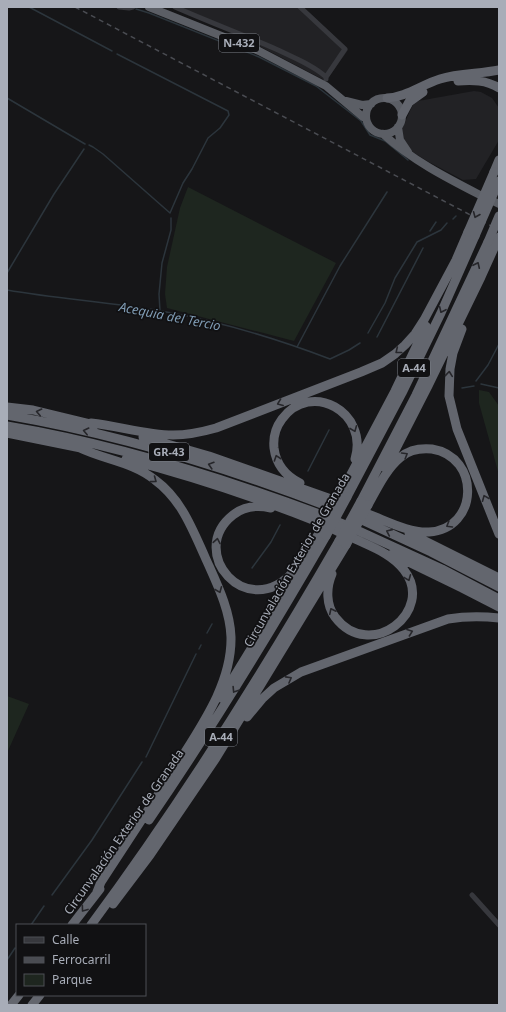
<svg xmlns="http://www.w3.org/2000/svg" width="506" height="1012" viewBox="0 0 506 1012" font-family="'Noto Sans',sans-serif">
<rect width="100%" height="100%" fill="#161618"/>
<path fill="#222225" d="M176,7H303L348,50L326,81L240,36Z
M474,91L481,92L492,98L499,108V140L476,179L463,180L429,162L411,151L401,137L402,129L410,111L414,103L418,101Z"/>
<path fill="#1e261f" d="M188,187L336,263L294,341L167,308L165,294L167,267L180,208Z
M479,390L489,392L499,406V475L479,403Z
M7,696L29,704L7,753Z"/>
<g fill="none" stroke-linecap="round" stroke-linejoin="round">
<path stroke="#2c353c" stroke-width="1.5" d="M29,7L112,51
M136,9L149,13L259,57L316,86L361,121L370,135L385,141L408,160
M7,98L85,144
M89,145L93,147L103,154L170,213L183,183L192,169L208,138L220,128L229,115L228,111L117,54
M453,219L456,216
M430,231L436,222
M7,273L54,194L84,149
M7,290C58,299 110,302 161,311C218,321 275,338 330,359L349,350L360,343
M160,311L159,294L162,263L171,230V218
M368,333L385,303L395,278L417,242L441,230L447,223
M377,337L423,248
M297,347L340,266L387,192
M476,381L488,365L499,344
M481,384L499,388
M462,388L474,386
M308,471L329,430
M252,568L271,542L280,525
M207,633L212,624
M199,649L201,645
M146,757L196,654
M52,895L92,840L142,762
M31,925L44,906
M7,960L15,948"/>
<path stroke="#37383d" stroke-width="5" d="M119,7L129,8L133,7
M175,7C209,22 244,35 278,50C294,58 313,65 326,77
M300,7L345,49L326,77V79
M472,895L499,925"/>
<path stroke="#5b5e65" stroke-width="8" d="M149,7L259,51L326,86L363,117L366,118
M366 116a18 18 0 1 1 36 0a18 18 0 1 1-36 0Z
M346,101L362,105L371,104
M398,127L400,140L408,152
M383,134C412,160 445,177 480,195
M495,202L499,204"/>
<path stroke="#63666e" stroke-width="9" d="M458,81C473,80 486,80 499,88
M387,98C406,97 421,85 440,79C459,73 480,74 499,70
M402,115L409,102L423,92
M494,172L499,160
M462,329L453,353L450,369L449,396L457,429L499,534
M7,407L33,410L95,425
M7,415C117,434 223,466 327,506
M91,423C119,426 146,435 173,435C188,435 202,432 216,428L361,372L382,363L395,354L405,345L415,334L424,320L456,260L468,232
M7,426C115,444 220,477 322,515
M7,433L86,449
M143,437L209,456L331,499
M80,448C105,460 133,462 155,480C181,499 192,528 205,557C216,582 230,609 231,637C232,685 199,729 175,768C151,806 126,844 101,882L97,892
M126,459C191,476 255,497 318,522
M386,468L428,386L481,277L499,237
M300,483C286,476 276,464 274,448C273,438 276,427 282,419C311,380 369,412 355,459
M341,493L395,391L426,326
M347,497L402,393L441,313L475,236
M361,501L416,395L488,242
M368,505C377,489 386,469 401,457C409,450 421,448 432,449C481,457 479,529 429,532C409,533 387,521 368,514
M271,508C258,505 244,506 233,515C186,552 247,623 293,572
M364,521L431,552L499,587
M338,522L343,524
M333,529L339,532
M359,531L442,569L499,599
M409,533L499,578
M392,554L462,588L499,607
M332,574C326,588 326,605 335,617C370,663 436,611 404,570C392,554 372,547 355,539
M221,698L281,600L319,533
M247,717L262,699L274,688L301,672L448,619C466,616 481,616 499,618
M149,820C212,728 270,633 326,536
M113,904L150,855L216,758L346,545
M72,925L100,889
M91,925C182,802 263,673 339,541
M11,1005L19,995
M32,1005L40,995"/>
<path stroke="#4a4c52" stroke-width="1.5" stroke-dasharray="5 4" stroke-linecap="butt" d="M75,7L499,230"/>
<path stroke="#63666e" stroke-width="9" d="M468,232L494,172
M475,236L499,181
M488,242L499,216
M319,533L341,493
M326,536L347,497
M339,541L361,501
M346,545L368,505"/>
</g>
<defs><path id="oneway-chevron" d="M-2-3.5L2.5 0L-2 3.5" fill="none" stroke-width="1.6" stroke-linecap="round" stroke-linejoin="round"/></defs>
<g stroke="#26262a">
<use href="#oneway-chevron" transform="translate(476 215) rotate(113)"/>
<use href="#oneway-chevron" transform="translate(477 265) rotate(-65)"/>
<use href="#oneway-chevron" transform="translate(442 310) rotate(115)"/>
<use href="#oneway-chevron" transform="translate(398 351) rotate(141)"/>
<use href="#oneway-chevron" transform="translate(449 374) rotate(-84)"/>
<use href="#oneway-chevron" transform="translate(280 403) rotate(159)"/>
<use href="#oneway-chevron" transform="translate(39 412) rotate(-168)"/>
<use href="#oneway-chevron" transform="translate(354 429) rotate(68)"/>
<use href="#oneway-chevron" transform="translate(86 431) rotate(-167)"/>
<use href="#oneway-chevron" transform="translate(405 455) rotate(-31)"/>
<use href="#oneway-chevron" transform="translate(277 458) rotate(-109)"/>
<use href="#oneway-chevron" transform="translate(211 465) rotate(-163)"/>
<use href="#oneway-chevron" transform="translate(154 480) rotate(37)"/>
<use href="#oneway-chevron" transform="translate(485 498) rotate(-112)"/>
<use href="#oneway-chevron" transform="translate(449 525) rotate(149)"/>
<use href="#oneway-chevron" transform="translate(389 532) rotate(-156)"/>
<use href="#oneway-chevron" transform="translate(217 541) rotate(-80)"/>
<use href="#oneway-chevron" transform="translate(408 578) rotate(68)"/>
<use href="#oneway-chevron" transform="translate(219 590) rotate(68)"/>
<use href="#oneway-chevron" transform="translate(332 611) rotate(-116)"/>
<use href="#oneway-chevron" transform="translate(410 632) rotate(-20)"/>
<use href="#oneway-chevron" transform="translate(289 679) rotate(-29)"/>
<use href="#oneway-chevron" transform="translate(235 690) rotate(122)"/>
<use href="#oneway-chevron" transform="translate(84 909) rotate(126)"/>
</g>
<g text-anchor="middle" stroke-width="3.5" stroke-linejoin="round" paint-order="stroke">
<g fill="#111113" stroke="#7b7e86" stroke-width="1">
<rect x="219" y="34" width="40" height="18" rx="3"/>
<rect x="398" y="359" width="32" height="18" rx="3"/>
<rect x="149" y="443" width="40" height="18" rx="3"/>
<rect x="205" y="728" width="32" height="18" rx="3"/>
</g>
<g font-size="11" font-weight="bold" fill="#a8adb8">
<text x="239" y="47">N-432</text>
<text x="414" y="372">A-44</text>
<text x="169" y="456">GR-43</text>
<text x="221" y="741">A-44</text>
</g>
<g font-size="12" fill="#a8adb8" stroke="#111113">
<text transform="translate(297 560) rotate(-60)" y="4">Circunvalación Exterior de Granada</text>
<text transform="translate(124 832) rotate(-55)" y="4">Circunvalación Exterior de Granada</text>
</g>
<g font-size="13" font-style="italic" fill="#7f9bb3" stroke="#111113">
<text transform="translate(170 316) rotate(11)" y="5">Acequia del Tercio</text>
</g>
</g>
<rect width="506" height="1012" fill="none" stroke="#a8adb8" stroke-width="16"/>
<rect x="16" y="924" width="130" height="72" fill="#111113" stroke="#4d4f55"/>
<rect x="24" y="937" width="20" height="6" fill="#37383d" stroke="#4d4f55"/>
<text x="52" y="944" font-size="12" fill="#a8adb8">Calle</text>
<rect x="24" y="957" width="20" height="6" fill="#4a4c52" stroke="#4d4f55"/>
<text x="52" y="964" font-size="12" fill="#a8adb8">Ferrocarril</text>
<rect x="24" y="974" width="20" height="12" fill="#1e261f" stroke="#4d4f55"/>
<text x="52" y="984" font-size="12" fill="#a8adb8">Parque</text>
</svg>
